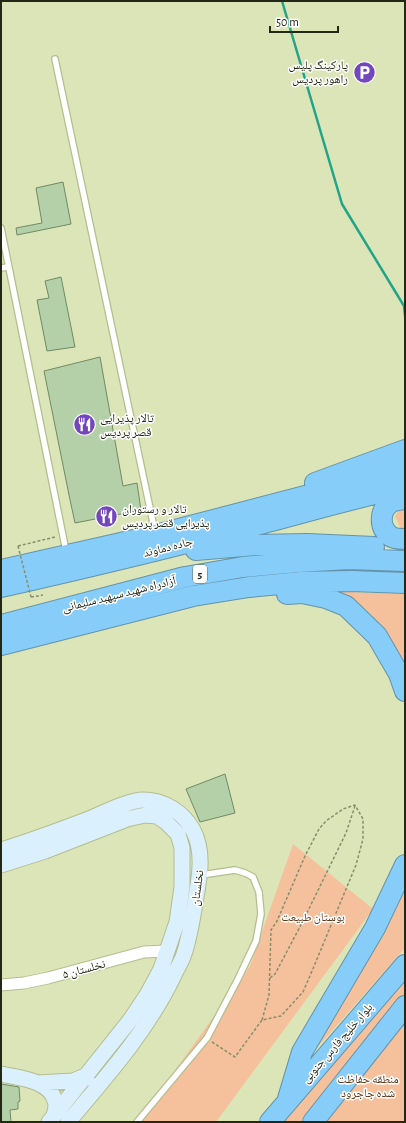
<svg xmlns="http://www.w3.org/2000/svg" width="406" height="1123" viewBox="0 0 406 1123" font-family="'Alegreya Sans','Noto Naskh Arabic',sans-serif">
<rect width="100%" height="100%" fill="#dce5b7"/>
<path fill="#f5c19c" d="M405,508V529H401L395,516L400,509Z
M322,591L405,594V666C391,642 379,616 354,601C345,595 332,594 322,591Z
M293,844L373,909L216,1122H138L250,966Z
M405,891V948L309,1057L388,925Z
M405,975V1122H281Z"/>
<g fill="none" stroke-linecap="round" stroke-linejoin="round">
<path stroke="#21a488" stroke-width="2.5" d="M282,1L342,204L404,306L405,316"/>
</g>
<path fill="#b4d0a8" stroke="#708a65" d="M63,182L71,224L17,235L16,228L42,223L36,188Z
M61,277L75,347L47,351L37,300L49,298L45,281Z
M100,357L123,486L137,483L141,510L75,523L69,495L44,371Z
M225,774L235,813L200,822L186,789Z
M1,1084L19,1087L20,1101L18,1102V1109L10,1110L11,1122H1Z"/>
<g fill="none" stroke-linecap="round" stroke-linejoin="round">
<defs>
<path id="lane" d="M55,59L155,532
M1,228L66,551
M1,268L8,267
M137,1122L207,1038L238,979L256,941L261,914L259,892L253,877L245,873L235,870L201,875"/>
<path id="street" d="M1,985L24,983L48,978L144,952L167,951"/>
<path id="secondary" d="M1,850C31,841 60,830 89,819C103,813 129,800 143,800C164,800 183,812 193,830C204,851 200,875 196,897C193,916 190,936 184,954C182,961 177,968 174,975C148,1030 107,1076 68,1122
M1,865L45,851L127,819L145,815L157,816L166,822L178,834L182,848V887L177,922L161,969L147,995L131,1019L49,1122
M1,1074C18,1078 50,1080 55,1101C57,1105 55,1112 54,1116
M37,1083L73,1081L85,1076L87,1078"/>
<path id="highway" d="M315,483L405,450
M405,499C400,500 394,500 390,503C379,511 379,528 390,536C394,539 400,539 405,539
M196,550L255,545L307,544L374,547
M1,570L156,535L405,470
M1,587C85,568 169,548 252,526C303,513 353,498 405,487
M287,594L302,593L326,598L346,606L377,636L399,674L405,691
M1,625L185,577L243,567L298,562L348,559L405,561
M1,645L193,596L249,587L302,582L351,581L405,583
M287,1102L302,1052L375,928L405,865
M270,1122L405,965
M313,1122L405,1006"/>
</defs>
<use href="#lane" stroke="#b4bd90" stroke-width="8"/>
<use href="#street" stroke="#b4bd90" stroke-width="13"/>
<use href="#secondary" stroke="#b4bd90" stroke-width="17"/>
<use href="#highway" stroke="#6493a9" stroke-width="22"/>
<path stroke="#888e6d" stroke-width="1.5" stroke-dasharray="3 2" stroke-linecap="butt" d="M18,546L55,537
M31,597L43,595
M270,978L275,974L303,921L346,833L355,806
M212,1042L235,1057L262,1020L281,1016L303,992L312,971L356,865L363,839V819L355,805L343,809L326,821L319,829L305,856L277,921L271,930L269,995L262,1020"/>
<use href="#lane" stroke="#fff" stroke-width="5.5"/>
<use href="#street" stroke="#fff" stroke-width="11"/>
<use href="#secondary" stroke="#dbf0fd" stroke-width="15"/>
<use href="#highway" stroke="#87cdf9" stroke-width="20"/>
<path stroke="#888e6d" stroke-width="1.5" stroke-dasharray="3 2" stroke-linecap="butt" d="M18,546L31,597"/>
</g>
<defs>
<symbol id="parking-disc" viewBox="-11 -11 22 22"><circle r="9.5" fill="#7346be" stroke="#fff"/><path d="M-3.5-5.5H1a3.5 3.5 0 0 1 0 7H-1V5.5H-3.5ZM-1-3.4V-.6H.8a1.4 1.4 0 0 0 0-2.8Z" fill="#fff"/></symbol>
<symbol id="restaurant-disc" viewBox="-11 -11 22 22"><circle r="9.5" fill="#7346be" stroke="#fff"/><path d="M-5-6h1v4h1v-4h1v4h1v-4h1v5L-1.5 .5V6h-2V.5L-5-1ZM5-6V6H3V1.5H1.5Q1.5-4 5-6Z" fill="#fff"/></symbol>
</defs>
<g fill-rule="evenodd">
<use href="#parking-disc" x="352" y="60" width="25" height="25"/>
<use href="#restaurant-disc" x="72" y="412" width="25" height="25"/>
<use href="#restaurant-disc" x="94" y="504" width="25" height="25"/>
</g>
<g text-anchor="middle" stroke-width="3" stroke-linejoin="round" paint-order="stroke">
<rect fill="#fff" stroke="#65685b" stroke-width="1" x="193" y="565" width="14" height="18" rx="3"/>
<g font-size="11" font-weight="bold" fill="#232715">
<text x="200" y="578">5</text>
</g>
<g font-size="12" fill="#232715" stroke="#fff" text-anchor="start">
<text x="348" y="69" text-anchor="end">پارکینگ پلیس<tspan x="348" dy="14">راهور پردیس</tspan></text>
<text x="100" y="422">تالار پذیرایی<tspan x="100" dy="14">قصر پردیس</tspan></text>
<text x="122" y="513">تالار و رستوران<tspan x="122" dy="14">پذیرایی قصر پردیس</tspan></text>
</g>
<g font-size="12" fill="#232715" stroke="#fff">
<text transform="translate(168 547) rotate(-14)" y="4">جاده دماوند</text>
<text transform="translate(119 594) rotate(-14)" y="4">آزادراه شهید سپهبد سلیمانی</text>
<text transform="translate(197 888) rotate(-82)" y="4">نخلستان</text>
<text transform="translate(84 969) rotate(-15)" y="4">نخلستان ۵</text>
<text transform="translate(337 1043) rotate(-49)" y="4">بلوار خلیج فارس جنوبی</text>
</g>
<g font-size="12" fill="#5c3618" stroke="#fff">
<text x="313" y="921">بوستان طبیعت</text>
<text x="368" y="1083">منطقه حفاظت<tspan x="368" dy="14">شده جاجرود</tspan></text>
</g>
</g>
<rect width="406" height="1123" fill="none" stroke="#232715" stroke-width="4"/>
<path d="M270 26v6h68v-6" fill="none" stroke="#232715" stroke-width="2"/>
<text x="276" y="26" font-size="12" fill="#232715" stroke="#ffffff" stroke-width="3" paint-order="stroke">50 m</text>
</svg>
